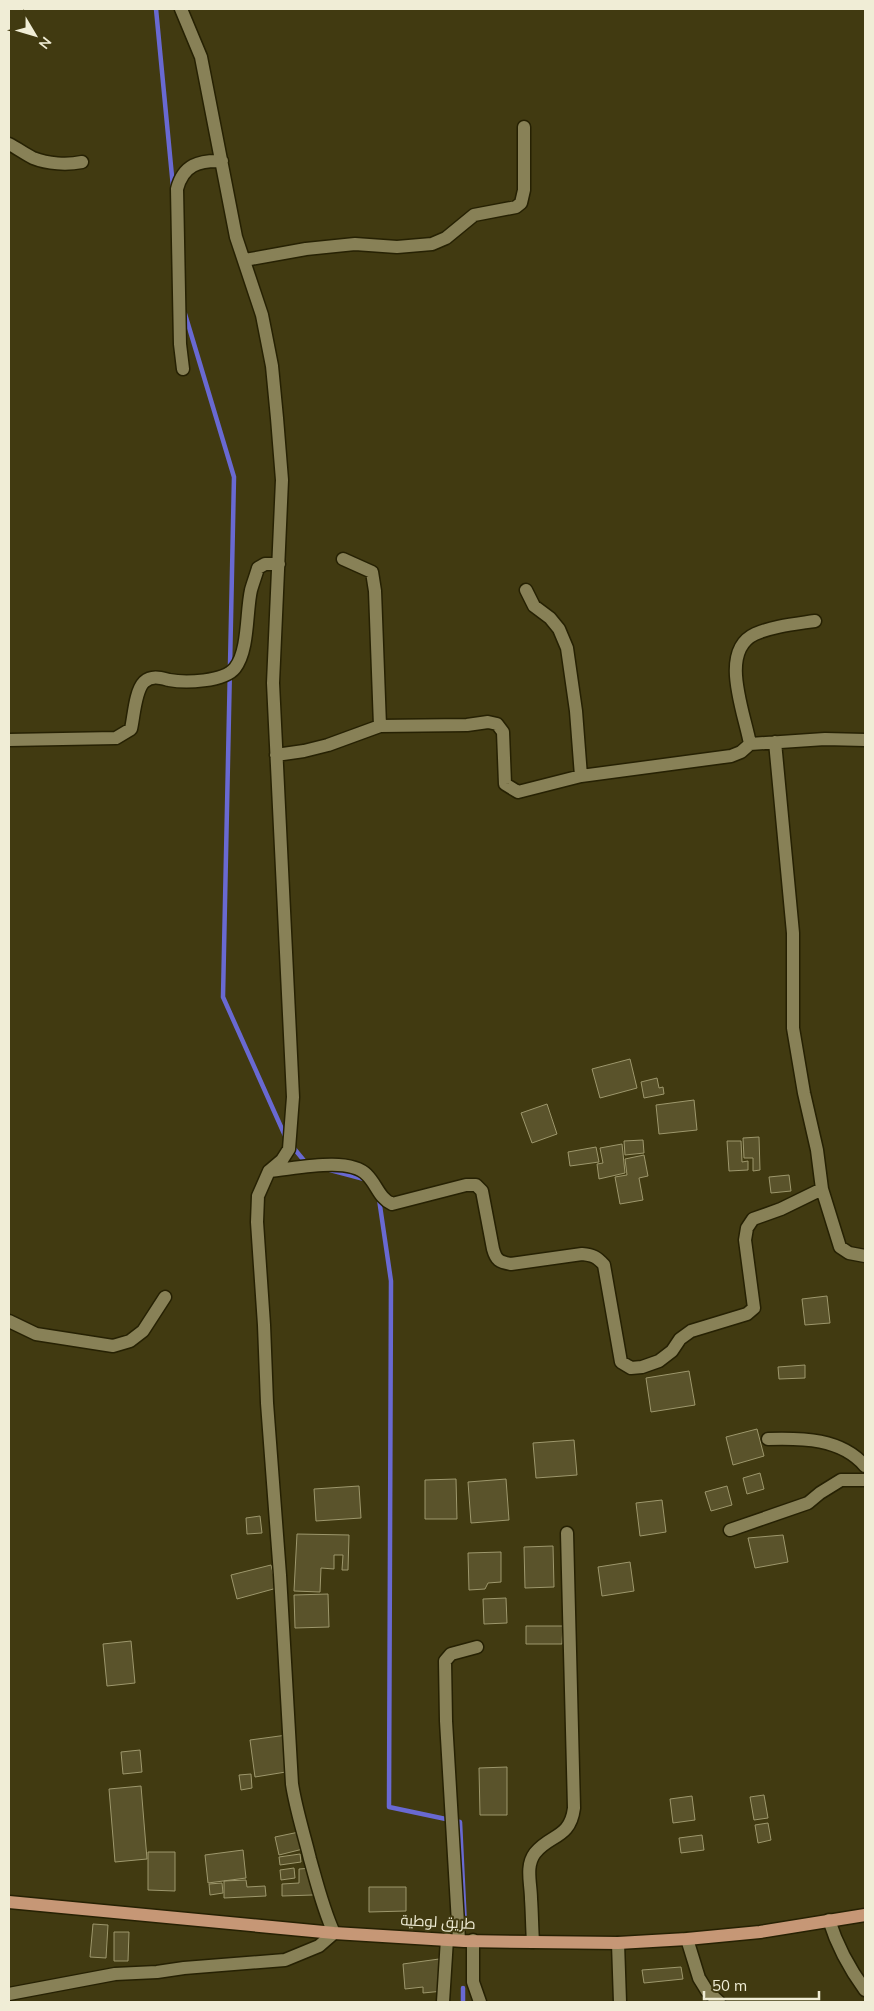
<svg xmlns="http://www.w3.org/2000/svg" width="874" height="2011" viewBox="0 0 874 2011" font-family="Mulish,Cairo,sans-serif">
<rect width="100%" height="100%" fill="#413a11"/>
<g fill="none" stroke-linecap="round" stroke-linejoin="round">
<path stroke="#6969d2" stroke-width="4.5" d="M156,9L173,187
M185,314L234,477L223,997L286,1138
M292,1146L306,1163
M330,1170L364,1179
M379,1199L391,1281L389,1807L460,1822L465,1926
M463,2002V1988"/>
</g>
<path fill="#5a532b" stroke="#9d976c" d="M630,1059L637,1088L600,1098L592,1069Z
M657,1078L659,1088L663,1087L664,1094L644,1098L641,1082Z
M694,1100L697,1130L659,1134L656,1105Z
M547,1104L557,1134L532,1143L521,1113Z
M759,1137L760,1170L753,1171V1158H744L743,1138Z
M643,1140L644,1153L625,1155L624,1141Z
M727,1141H741L742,1162L748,1161V1170L729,1171Z
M622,1144L625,1173L599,1179L597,1164L603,1163L600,1148Z
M596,1147L599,1162L570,1166L568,1152Z
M644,1155L648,1176L639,1178L643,1200L620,1204L615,1177L627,1175L625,1159Z
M789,1175L791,1191L771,1193L769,1177Z
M827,1296L830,1323L805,1325L802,1299Z
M805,1365V1378L779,1379L778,1367Z
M689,1371L695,1405L651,1412L646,1378Z
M757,1429L764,1456L733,1465L726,1437Z
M574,1440L577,1475L536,1478L533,1443Z
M760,1473L764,1489L747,1494L743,1478Z
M456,1479L457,1519H425V1480Z
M506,1479L509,1520L471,1523L468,1482Z
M359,1486L361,1518L316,1521L314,1489Z
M727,1486L732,1505L711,1511L705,1492Z
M662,1500L666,1532L640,1536L636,1503Z
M260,1516L262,1533L247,1534L246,1518Z
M297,1534L349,1535L348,1570H342L343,1555H334V1569L321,1568L320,1592L294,1591Z
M783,1535L788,1562L755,1568L748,1538Z
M553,1546L554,1587L525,1588L524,1547Z
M501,1552V1582L488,1583L485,1589L469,1590L468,1553Z
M630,1562L634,1591L602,1596L598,1567Z
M271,1565L277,1588L237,1599L231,1575Z
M328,1594L329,1627L295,1628L294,1595Z
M506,1598L507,1623L484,1624L483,1599Z
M526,1626H563L562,1644H526Z
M131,1641L135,1683L107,1686L103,1644Z
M287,1735L292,1771L255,1777L250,1740Z
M140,1750L142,1772L123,1774L121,1752Z
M507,1767V1815H480L479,1768Z
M251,1774L252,1788L241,1790L239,1775Z
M141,1786L147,1859L115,1862L109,1789Z
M764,1795L768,1818L754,1820L750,1797Z
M692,1796L695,1820L673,1823L670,1799Z
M768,1823L771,1840L758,1843L755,1825Z
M299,1832L303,1849L279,1855L275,1837Z
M702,1835L704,1850L681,1853L679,1838Z
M243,1850L246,1878L208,1883L205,1855Z
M148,1852H175V1891L148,1890Z
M300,1854L301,1862L280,1865L279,1857Z
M294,1868L295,1878L281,1880L280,1870Z
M312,1868L313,1895L282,1896V1884L299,1883V1869Z
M246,1880L247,1887L265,1886L266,1896L224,1898V1881Z
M222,1883L223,1893L210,1895L209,1884Z
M369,1887H406V1911L369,1912Z
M93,1924L108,1925L106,1958L90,1957Z
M114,1932H129L128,1961H114Z
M439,1959L443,1991L423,1993V1987L405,1989L403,1964Z
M681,1967L683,1979L644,1983L642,1970Z"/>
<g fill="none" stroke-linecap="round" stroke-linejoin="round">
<defs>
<path id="street" d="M9,144C17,148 25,154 33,158C48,164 67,165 82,162
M245,260L306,249L355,244L397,247L432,244L446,238L474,215L516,207L521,203L524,190V127
M183,369L180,344L177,189C183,165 199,160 222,161
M343,559L372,572L375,591L380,726
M526,590L534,606L550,618L559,629L567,648L576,711L581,776
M9,740L116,738L131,729C134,716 135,691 144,682C152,675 161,678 169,680C185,683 224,682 235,668C249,650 246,612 251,590C253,583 256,575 258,568L265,564H279
M775,742L793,933V1028L804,1093L817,1150L822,1189L840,1247L849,1253L865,1256
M750,744C745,714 718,651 755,634C773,626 795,624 815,621
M276,755L304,751L328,745L380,726L467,725L488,722L497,724L503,732L505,784L518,792L581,776L731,756L741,752L750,744L825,739L865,740
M269,1171C294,1169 349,1156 367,1175C377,1185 379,1198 392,1204L466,1185H476L482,1191L493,1249C496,1260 499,1262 511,1264L582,1254C593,1255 597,1257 604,1265L621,1362L631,1368L642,1367L659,1361L672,1351L680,1339L691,1331L747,1314L754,1308L745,1240L747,1228L753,1219L781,1209L822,1189
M9,1321L36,1334L113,1346L130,1341L143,1331L165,1297
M768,1439C802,1438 841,1438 865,1466
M730,1530L808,1503L820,1493L841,1480H865
M829,1920C837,1946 849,1968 865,1990
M687,1939L699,1978L707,1991L719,2002
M459,1940L446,1721L445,1661L451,1654L477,1647
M473,1940V1982L480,2002
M533,1942C532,1927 532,1913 531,1899C531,1884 525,1866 535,1853C550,1834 570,1839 574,1808L567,1533
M618,1943L620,2002
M9,1994L115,1974L157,1972L184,1968L285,1960L319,1946L334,1933C323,1909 317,1884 310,1859C304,1834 296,1810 292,1784L280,1575L267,1403L264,1325L257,1222L258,1196L269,1171L282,1160L289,1149L293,1097L273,683L282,480L277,418L272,366L262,315L236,237L201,57L181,9
M443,2002L447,1939"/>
<path id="primary" d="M9,1902L334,1933L464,1941L533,1942L618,1943L687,1939L760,1932L865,1915"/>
</defs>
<use href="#street" stroke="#262103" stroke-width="15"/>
<use href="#primary" stroke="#262103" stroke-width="15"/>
<use href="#street" stroke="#888157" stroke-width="12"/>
<use href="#primary" stroke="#c69776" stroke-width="12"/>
</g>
<g text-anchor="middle" stroke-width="4" stroke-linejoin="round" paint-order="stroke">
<g font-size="15" fill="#f0edd6" stroke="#413a11">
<text transform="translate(438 1922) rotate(3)" y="5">طريق لوطية</text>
</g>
</g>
<rect width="874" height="2011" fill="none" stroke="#f0edd6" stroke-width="20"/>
<g transform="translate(35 35) rotate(128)" stroke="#413a11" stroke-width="4" paint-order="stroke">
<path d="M0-4L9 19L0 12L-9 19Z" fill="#f0edd6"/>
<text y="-8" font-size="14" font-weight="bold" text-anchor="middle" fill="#f0edd6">N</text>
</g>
<path d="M704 1991v8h115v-8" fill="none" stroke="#f0edd6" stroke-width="2.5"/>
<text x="712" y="1991" font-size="15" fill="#f0edd6" stroke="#413a11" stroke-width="4" paint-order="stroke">50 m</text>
</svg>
